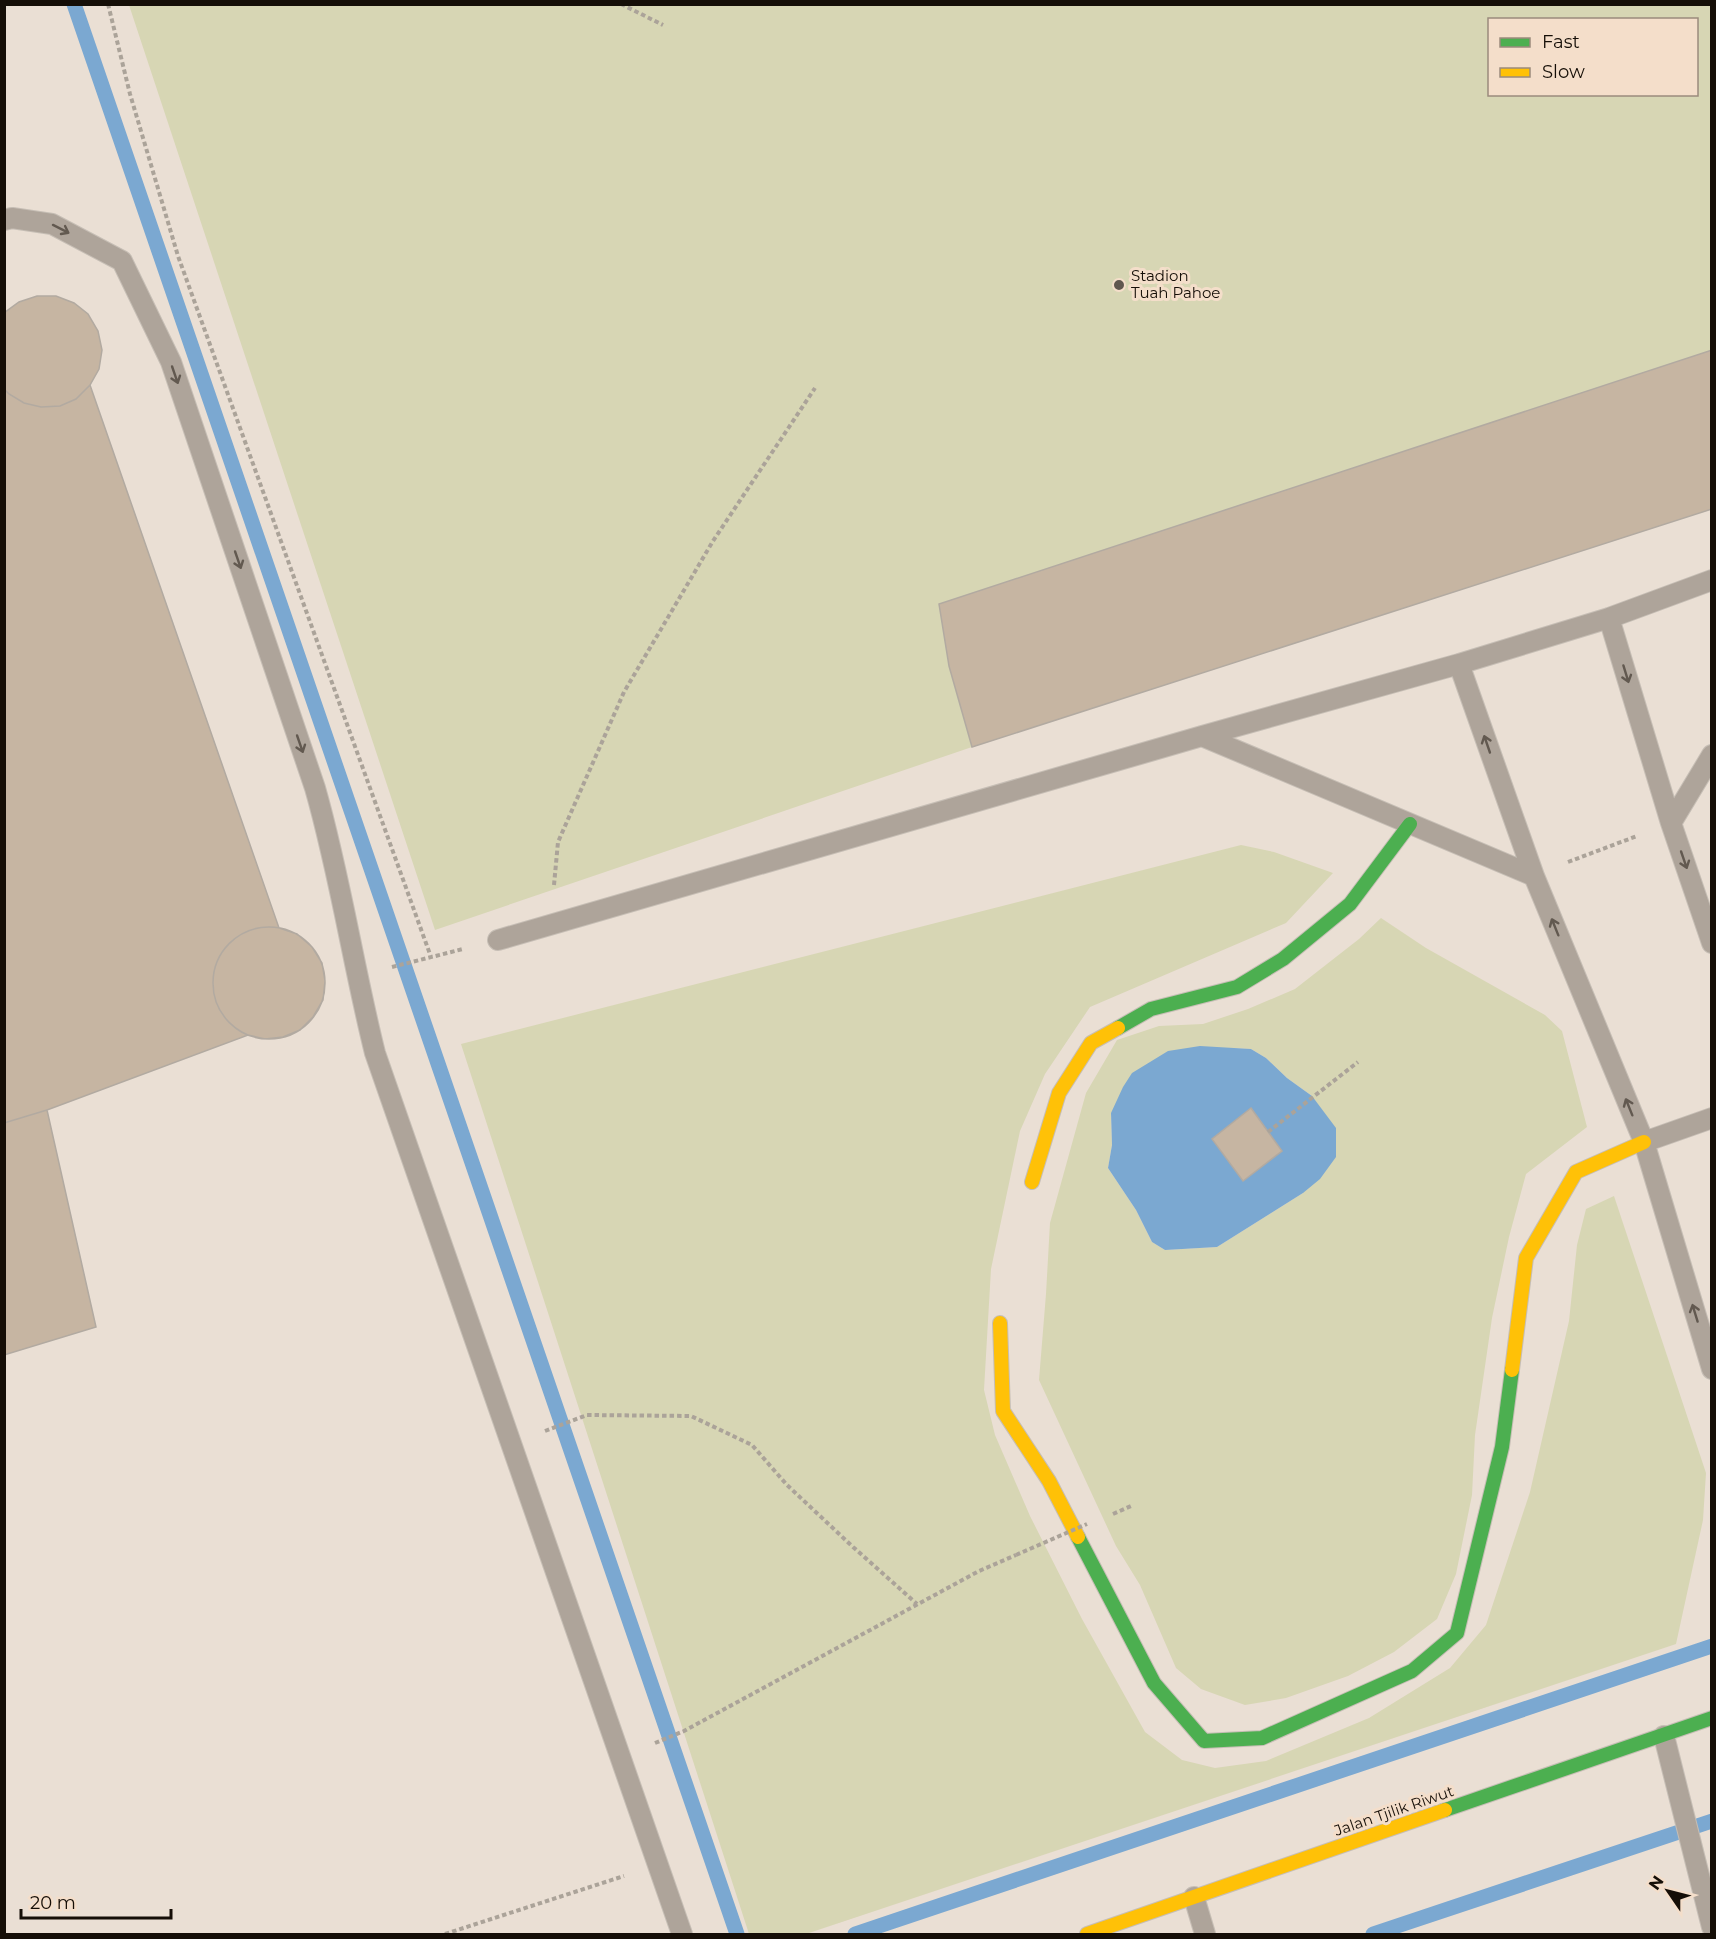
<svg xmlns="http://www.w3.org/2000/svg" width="1716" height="1939" viewBox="0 0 1716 1939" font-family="Montserrat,sans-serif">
<rect width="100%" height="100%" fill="#eadfd4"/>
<path fill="#d7d6b4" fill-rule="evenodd" d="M129,5H1711V509L972,747L435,930ZM1490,20H1696V94H1490Z
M1241,845L1274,852L1333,873L1286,923L1090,1007L1045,1074L1020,1131L991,1269L984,1390L995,1435L1030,1516L1082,1619L1145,1732L1182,1760L1215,1768L1266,1761L1369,1718L1450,1668L1486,1625L1530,1492L1569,1321L1577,1245L1586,1209L1614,1196L1706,1473L1703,1520L1676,1644L806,1934H749L461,1044Z
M1381,918L1426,948L1545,1015L1562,1031L1587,1127L1526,1174L1509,1237L1492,1318L1475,1435L1472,1495L1456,1574L1437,1619L1394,1652L1348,1676L1286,1698L1245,1705L1201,1689L1176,1668L1140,1585L1116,1546L1039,1380L1046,1294L1050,1223L1086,1093L1117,1040L1159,1026L1203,1024L1248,1009L1295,989L1359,939ZM1229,1048L1251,1049L1266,1058L1287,1078L1312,1096L1303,1193L1217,1247L1165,1250L1152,1242L1136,1210L1108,1168L1112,1145L1111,1113Z"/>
<path fill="#7ba8d1" d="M1200,1046L1251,1049L1266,1058L1287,1078L1312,1096L1336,1128V1157L1320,1179L1303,1193L1217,1247L1165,1250L1152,1242L1136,1210L1108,1168L1112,1145L1111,1113L1123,1087L1132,1073L1168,1051Z"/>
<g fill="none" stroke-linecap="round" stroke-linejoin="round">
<path stroke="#7ba8d1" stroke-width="15" d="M74,4L737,1934
M855,1934L1712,1646
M1373,1934L1712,1821"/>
</g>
<path fill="#c6b5a2" stroke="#b2aaa1" stroke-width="1.5" d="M37,296H56L74,303L88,314L98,331L102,350L99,369L90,385L279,928L297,934L312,947L322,963L325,981L323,1000L313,1017L300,1030L283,1037L265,1039L248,1035L47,1110L4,1123V313L19,302Z
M37,296H56L74,303L88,314L98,331L102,350L99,369L90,385L76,399L60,406L41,407L24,403L9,394L4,389V313L19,302Z
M1712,350V509L972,747L949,666L939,604Z
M213 983a56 56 0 1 1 112 0a56 56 0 1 1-112 0Z
M1251,1108L1282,1151L1243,1181L1212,1139Z
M47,1110L96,1327L4,1355V1123Z"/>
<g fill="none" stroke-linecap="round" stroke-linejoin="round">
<defs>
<path id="lane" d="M4,220L12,218L52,224L122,261L171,362L315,788C340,875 353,965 375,1053L682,1934
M1609,618L1671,823L1712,943
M1459,664L1534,876L1644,1142L1712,1369
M1202,736L1534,876
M1671,823L1712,755
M498,940L1202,736L1459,664L1609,618L1712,580
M1644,1142L1712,1118
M1664,1736L1712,1927
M1194,1897L1205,1934"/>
<path id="fast" d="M1118,1028L1151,1009L1237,987L1283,959L1350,904L1410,824
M1078,1537L1154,1683L1204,1741L1262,1738L1412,1671L1457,1633L1502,1447L1512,1370
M1445,1810L1712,1718"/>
<path id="slow" d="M1032,1182L1059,1093L1091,1043L1118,1028
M1000,1323L1003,1411L1049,1481L1078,1537
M1512,1370L1526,1258L1576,1172L1644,1142
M1087,1934L1445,1810"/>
</defs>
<use href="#lane" stroke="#c6beb5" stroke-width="22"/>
<use href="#fast" stroke="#c6beb5" stroke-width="16"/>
<use href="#slow" stroke="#c6beb5" stroke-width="16"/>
<path stroke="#aba399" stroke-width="4" stroke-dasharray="4.5 3" stroke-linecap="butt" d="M108,4L130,94L178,256L431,957
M621,4L663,25
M1568,862L1637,836
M554,885L558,842L624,692L713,541L815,388
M392,967L463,949
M1268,1132L1358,1062
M545,1431L587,1415L691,1416L752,1445L787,1485L853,1547L917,1604
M1113,1514L1131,1506
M655,1743L684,1731L979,1571L1016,1555
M445,1934L624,1876"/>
<use href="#lane" stroke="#aea49a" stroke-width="20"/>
<use href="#fast" stroke="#4caf50" stroke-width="14"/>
<use href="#slow" stroke="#ffc107" stroke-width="14"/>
<path stroke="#aba399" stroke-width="4" stroke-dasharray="4.5 3" stroke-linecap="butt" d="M1016,1555L1087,1524"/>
</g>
<defs><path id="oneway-shaft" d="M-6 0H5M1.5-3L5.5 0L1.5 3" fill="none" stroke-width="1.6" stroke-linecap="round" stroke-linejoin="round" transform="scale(1.5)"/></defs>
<g stroke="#625950">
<use href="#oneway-shaft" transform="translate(61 229) rotate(27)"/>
<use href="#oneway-shaft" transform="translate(175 375) rotate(71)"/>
<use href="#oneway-shaft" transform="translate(238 560) rotate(71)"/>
<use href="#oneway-shaft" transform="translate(1626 674) rotate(73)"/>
<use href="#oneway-shaft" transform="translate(300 744) rotate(71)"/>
<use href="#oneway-shaft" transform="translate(1487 744) rotate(-109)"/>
<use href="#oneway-shaft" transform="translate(1684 860) rotate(71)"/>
<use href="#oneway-shaft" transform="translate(1555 927) rotate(-112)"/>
<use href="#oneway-shaft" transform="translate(1629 1107) rotate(-112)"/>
<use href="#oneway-shaft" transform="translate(1695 1313) rotate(-107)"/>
</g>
<circle fill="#60574f" stroke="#f4deca" stroke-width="2" cx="1119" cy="285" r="6"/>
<g text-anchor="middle" stroke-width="6" stroke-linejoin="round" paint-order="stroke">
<g font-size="15" fill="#150e07" stroke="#f4deca" text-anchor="start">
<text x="1131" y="281">Stadion<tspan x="1131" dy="17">Tuah Pahoe</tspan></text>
</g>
<g font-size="15" fill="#150e07" stroke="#f4deca">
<text transform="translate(1394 1811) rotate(-19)" y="5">Jalan Tjilik Riwut</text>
</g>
</g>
<rect width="1716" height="1939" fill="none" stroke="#150e07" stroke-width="12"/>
<rect x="1488" y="18" width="210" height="78" fill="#f4deca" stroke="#9b8b7c" stroke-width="1.5"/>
<rect x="1500" y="38" width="30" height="9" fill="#4caf50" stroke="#9b8b7c" stroke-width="1.5"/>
<text x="1542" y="48" font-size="18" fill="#150e07">Fast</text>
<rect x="1500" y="68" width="30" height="9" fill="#ffc107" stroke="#9b8b7c" stroke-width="1.5"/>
<text x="1542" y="78" font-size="18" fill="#150e07">Slow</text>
<g transform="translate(1668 1891) rotate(305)" stroke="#f4deca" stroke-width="4.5" paint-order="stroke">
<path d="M0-4.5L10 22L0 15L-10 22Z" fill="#150e07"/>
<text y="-9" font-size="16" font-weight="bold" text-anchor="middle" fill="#150e07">N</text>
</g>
<path d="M21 1909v9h150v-9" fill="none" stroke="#150e07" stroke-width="3"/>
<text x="30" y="1909" font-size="18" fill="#150e07" stroke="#f4deca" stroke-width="4.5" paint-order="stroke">20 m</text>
</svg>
